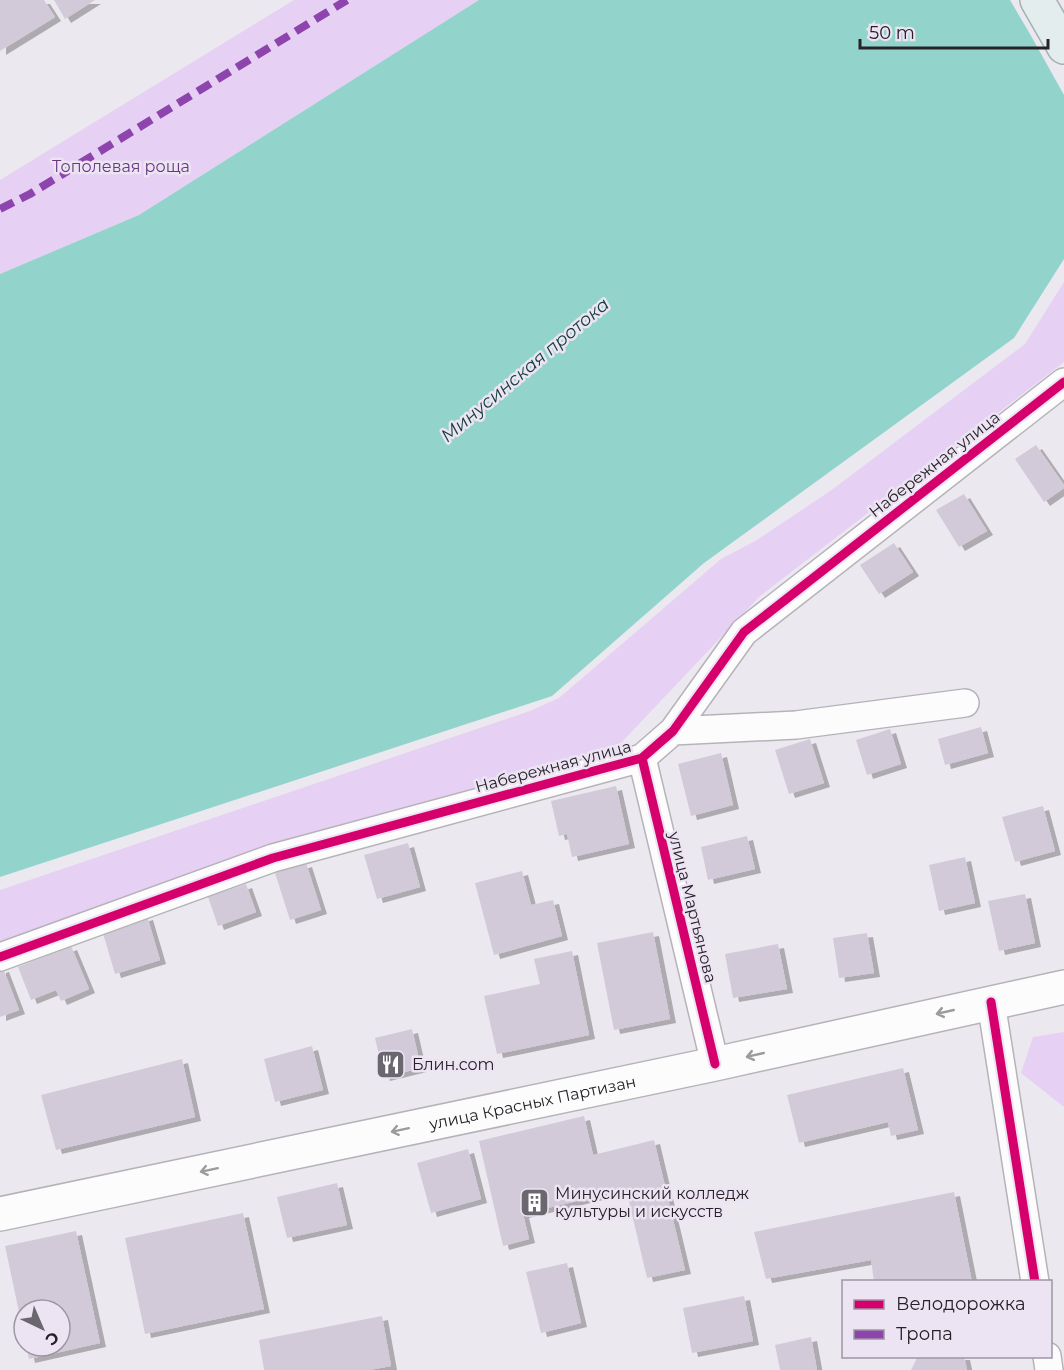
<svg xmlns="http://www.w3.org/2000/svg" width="1064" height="1370" viewBox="0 0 1064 1370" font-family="Montserrat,sans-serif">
<defs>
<filter id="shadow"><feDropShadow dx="6" dy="4" stdDeviation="0" flood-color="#0004"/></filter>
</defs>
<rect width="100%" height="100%" fill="#ece8f0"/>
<path fill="#e6d0f3" d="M294,0H479L139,215L0,274V180Z
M1064,282V362L760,596L621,743L103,911L0,948V890L530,711L559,698L721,559L757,540L833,489L1025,344Z
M1064,1032V1107L1021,1073L1033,1037Z"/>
<path fill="#92d4cc" d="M479,0H1064V259L1014,338L704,563L552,696L0,877V274L139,215Z"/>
<path fill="#ece8f0" d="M1010,0H1064V95L1030,34Z"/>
<path fill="#d3cad9" filter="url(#shadow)" d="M0,0H44L55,17L0,51Z
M54,0H95L65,19Z
M1036,445L1064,485V488L1044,502L1015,459Z
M964,494L987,531L959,547L936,510Z
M894,543L913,572L879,594L860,565Z
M981,727L988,753L945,765L938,739Z
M890,729L901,764L867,775L856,740Z
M810,739L824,783L789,794L775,750Z
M721,753L733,805L691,816L678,764Z
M616,786L629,844L572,857L567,834L559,836L551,801Z
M1043,806L1055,851L1015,862L1002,817Z
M747,836L755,869L708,880L701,847Z
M408,843L420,887L377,899L364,855Z
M965,857L975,903L939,911L929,865Z
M306,863L321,910L290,920L275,873Z
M522,871L531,905L553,900L562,936L494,955L475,883Z
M246,884L256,912L218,926L208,897Z
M1025,894L1035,943L999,951L988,901Z
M147,916L160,960L115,974L102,930Z
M653,932L670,1019L614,1030L597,943Z
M867,933L874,973L839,978L833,938Z
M778,944L787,989L733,998L725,954Z
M71,946L89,989L61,1001L56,990L31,1000L18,967Z
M572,951L589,1035L497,1054L484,996L540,984L534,959Z
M3,968L19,1010L0,1017V969Z
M412,1029L421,1068L384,1077L375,1038Z
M312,1046L323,1090L275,1102L264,1059Z
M182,1059L195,1117L56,1150L41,1095Z
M903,1068L918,1130L891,1136L888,1122L799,1143L787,1095Z
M584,1116L593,1155L654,1140L685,1270L647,1278L626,1189L523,1214L529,1239L503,1246L479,1141Z
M468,1149L481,1199L431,1213L417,1163Z
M337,1183L347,1225L287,1238L277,1197Z
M954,1192L972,1282H874L871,1260L766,1279L754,1232Z
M243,1213L264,1309L145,1334L125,1238Z
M76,1231L100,1343L29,1359L26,1346H60V1310H24L23,1331L5,1246Z
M567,1263L581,1323L541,1333L526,1272Z
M744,1296L753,1341L692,1353L683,1308Z
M382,1316L391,1366L369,1370H264L259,1340Z
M811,1337L817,1370H780L775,1345Z
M918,1356H964L967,1370H911Z"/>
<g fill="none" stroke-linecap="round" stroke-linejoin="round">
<defs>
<path id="minor" d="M673,731L796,725L965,703
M642,758L715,1064
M0,957L273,858L642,758L673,731L744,632L1064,382
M991,1002L1035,1282
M1047,1356L1049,1370"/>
<g id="secondary">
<path id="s1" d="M0,1214L715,1064L1064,987"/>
</g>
<path id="primary" d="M1037,0L1064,47"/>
</defs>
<use href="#minor" stroke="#b6b3b8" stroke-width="30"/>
<use href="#secondary" stroke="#b6b3b8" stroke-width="36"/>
<use href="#primary" stroke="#a2b2b3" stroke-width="36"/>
<use href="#minor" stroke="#fcfcfd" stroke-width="27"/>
<use href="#secondary" stroke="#fcfcfd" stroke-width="33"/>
<use href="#primary" stroke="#e4eded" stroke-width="33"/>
<path stroke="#8e44ad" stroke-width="8" stroke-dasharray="15 8" stroke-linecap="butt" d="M0,209L30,194L347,0"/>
<defs>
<path id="cycleway" d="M642,758L715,1064
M0,957L273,858L642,758L673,731L744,632L1064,382
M991,1002L1035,1282"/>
</defs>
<use href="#cycleway" stroke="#ede4f3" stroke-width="13"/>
<use href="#cycleway" stroke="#d6006c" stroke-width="9"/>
</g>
<defs><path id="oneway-shaft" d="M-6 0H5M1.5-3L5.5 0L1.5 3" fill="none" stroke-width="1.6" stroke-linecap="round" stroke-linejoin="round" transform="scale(1.5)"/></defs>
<g stroke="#9c9a9d">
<use href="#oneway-shaft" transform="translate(945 1012) rotate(167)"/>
<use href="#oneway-shaft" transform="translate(755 1055) rotate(167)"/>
<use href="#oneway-shaft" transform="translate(400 1130) rotate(168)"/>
<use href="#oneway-shaft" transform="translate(209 1170) rotate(168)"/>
</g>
<defs>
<symbol id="restaurant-square" viewBox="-11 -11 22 22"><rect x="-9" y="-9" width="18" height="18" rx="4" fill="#6b676e" stroke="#ede4f3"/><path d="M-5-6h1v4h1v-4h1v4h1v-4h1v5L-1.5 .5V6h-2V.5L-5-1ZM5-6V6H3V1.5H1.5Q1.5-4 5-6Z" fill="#fff"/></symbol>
<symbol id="building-square" viewBox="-11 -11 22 22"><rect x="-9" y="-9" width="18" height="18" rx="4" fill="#6b676e" stroke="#ede4f3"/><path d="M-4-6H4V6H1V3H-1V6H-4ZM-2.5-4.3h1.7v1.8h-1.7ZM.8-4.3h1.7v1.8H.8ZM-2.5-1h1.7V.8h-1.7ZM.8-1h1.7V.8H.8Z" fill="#fff"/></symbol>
</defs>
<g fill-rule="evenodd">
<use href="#restaurant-square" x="374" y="1048" width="33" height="33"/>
<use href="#building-square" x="518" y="1186" width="33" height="33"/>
</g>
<g text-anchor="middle" stroke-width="5" stroke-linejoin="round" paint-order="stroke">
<g font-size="16" fill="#683880" stroke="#ede4f3">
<text x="121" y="172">Тополевая роща</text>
</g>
<g font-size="16" fill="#262228" stroke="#ede4f3">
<text transform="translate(934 464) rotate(-38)" y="6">Набережная улица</text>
<text transform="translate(553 766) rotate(-15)" y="6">Набережная улица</text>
<text transform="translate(693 907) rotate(76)" y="6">улица Мартьянова</text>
<text dy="6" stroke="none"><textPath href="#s1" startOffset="544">улица Красных Партизан</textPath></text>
</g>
<g font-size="16" fill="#262228" stroke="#ede4f3" text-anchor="start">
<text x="412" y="1070">Блин.com</text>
<text x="555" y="1199">Минусинский колледж<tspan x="555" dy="18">культуры и искусств</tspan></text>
</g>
<g font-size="18" font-style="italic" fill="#113d37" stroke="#ede4f3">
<text transform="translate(525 370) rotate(-40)" y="6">Минусинская протока</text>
</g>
</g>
<rect x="842" y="1280" width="210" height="78" fill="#ede4f3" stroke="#9d96a2" stroke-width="1.5"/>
<rect x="854" y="1300" width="30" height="9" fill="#d6006c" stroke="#9d96a2" stroke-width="1.5"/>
<text x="896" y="1310" font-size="18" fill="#262228">Велодорожка</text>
<rect x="854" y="1330" width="30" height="9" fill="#8e44ad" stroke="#9d96a2" stroke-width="1.5"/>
<text x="896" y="1340" font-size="18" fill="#262228">Тропа</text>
<g transform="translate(42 1328) rotate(136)"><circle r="28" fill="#ede4f3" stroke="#9d96a2" stroke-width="1.5"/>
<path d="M0-4.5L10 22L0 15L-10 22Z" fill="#6b676e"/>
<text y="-9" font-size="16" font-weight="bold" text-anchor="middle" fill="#262228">С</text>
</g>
<path d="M860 39v9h188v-9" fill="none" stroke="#262228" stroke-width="3"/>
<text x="869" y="39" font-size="18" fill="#262228" stroke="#ede4f3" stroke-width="4.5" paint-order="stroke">50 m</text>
</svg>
